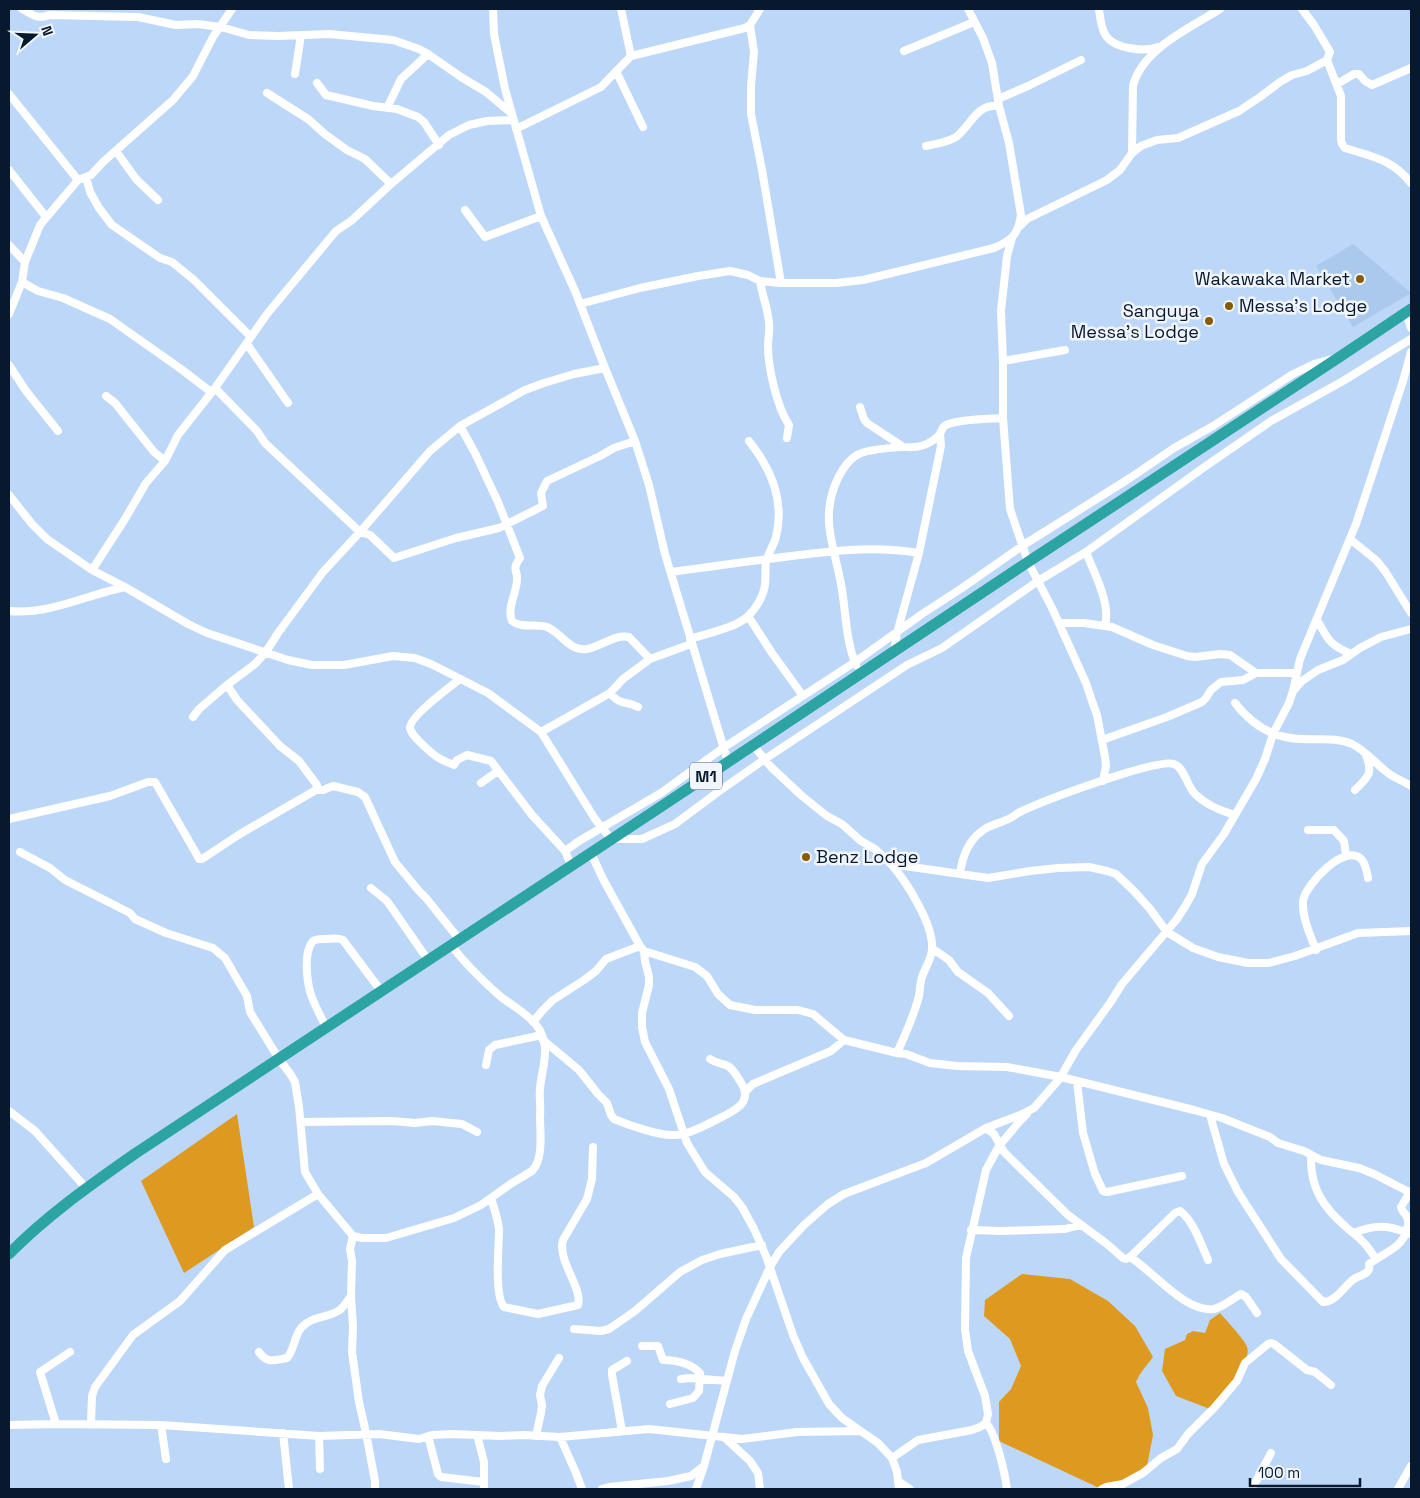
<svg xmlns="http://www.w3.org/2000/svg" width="1420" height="1498" viewBox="0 0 1420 1498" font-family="'Space Grotesk',sans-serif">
<rect width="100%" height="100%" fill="#bdd7f9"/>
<path fill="#abc8ed" d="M1353,244L1411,293L1353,327L1316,266Z"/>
<path fill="#de9a20" d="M237,1114L254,1227L184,1273L141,1181Z
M1022,1274L1070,1279L1108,1301L1135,1326L1153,1357L1140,1374L1136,1382L1148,1408L1153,1435L1147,1466L1129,1479L1097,1487L999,1441V1402L1011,1389L1021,1366L1010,1339L984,1316L985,1300Z
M1220,1313C1226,1320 1245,1340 1247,1347C1253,1362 1220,1398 1210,1409L1176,1396L1162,1371L1165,1349L1185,1340L1187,1334L1193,1331L1205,1333L1210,1320Z"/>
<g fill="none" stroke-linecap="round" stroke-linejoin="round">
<path stroke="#fff" stroke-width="8" d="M22,9C32,14 37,20 49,15L138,17L176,25L197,24L221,27L249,35L278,36L329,34L393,40L419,49L428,54L461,77L486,92L511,113
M493,9L494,34L505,89L541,216L575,291L605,368L635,441L649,485L665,554L728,762
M621,9L631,56
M1099,9C1100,17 1101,29 1106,36C1115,49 1144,52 1158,47
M1302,9L1314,25L1330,52L1327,60L1341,96V140L1342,144L1345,148C1373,157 1392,159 1411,183
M750,25L754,52L751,86V114L762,170L781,283
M904,51L974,22
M616,71L643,127
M295,74L301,35
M317,83L326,95L373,106L397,109L418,117L424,122L439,145
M1337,84L1354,74H1359L1365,81L1372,85L1411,68
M267,93L308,119L326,135L347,150L365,159L391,184
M9,94L78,180
M998,99L1028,86L1081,60
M387,108L401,79L428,54
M516,129L601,87L631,56L745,28L750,25L760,9
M926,146C935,144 949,142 956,137C972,125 975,104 999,106
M116,151L136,179L158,200
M1132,153L1141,146L1157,140L1178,138L1239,111L1260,97L1280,82L1292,75L1307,71L1327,60
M9,170L46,217
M86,177L90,192L99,208L112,225L160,258L172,262L194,280L251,337
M465,210L485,237L541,216
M1019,227L1027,219L1107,180L1120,170L1132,153L1133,86C1142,49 1190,28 1220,9
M1012,238L1007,256L1001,311L1003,361V418L1010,509L1028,562L1052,608L1086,683L1092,701L1097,715L1105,757L1106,766L1103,781
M9,245L25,262
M760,281C762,295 768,309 769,323C770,331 768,338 768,346C768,368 777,407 789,425L787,438
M22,282L38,291L63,298L110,319L181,369L211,392
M580,304L640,288L698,276L730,271L748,275L760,281L781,283H836L863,280L994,248C1012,240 1018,235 1021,215L1009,143L999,106L992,63L983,38L968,9
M1406,312L1411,328
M9,314L22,282L25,262L40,225L78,180L91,175L103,162L173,100L193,76L213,37L232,9
M247,344L288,403
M1003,361L1065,350
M9,365L26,391L58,431
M215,388L257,431L265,443L360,532L370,535L394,558L456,538L499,528L543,506L541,493L547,481L600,456L614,448L635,441
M106,396L115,403L154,452L165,461
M860,407L864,419L867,423L902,446
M460,426L475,453L498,502L520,558C518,561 517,562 516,565C514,570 517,572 517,577C518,592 506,607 512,621C522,629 535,623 547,627C562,633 568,651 587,649C601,647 614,634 629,637L650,659
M9,495L32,524L47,539L92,570L125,587L188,624L207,633L288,660L312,665H344L393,656L415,658L431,664L488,693L541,732L595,819L611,839H642L675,824L718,792L765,759L907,665L942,648L1038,581L1086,552L1203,468L1271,421L1343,381L1411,339
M1350,539L1376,560L1385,571L1411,613
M1086,552C1094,573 1111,603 1105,626
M92,570L125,519L146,483L165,461L178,435L215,388L267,314L336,231L351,221L391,184L449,135L469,125L487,121L513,120
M671,572C714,566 757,560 800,555C843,550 877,546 919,553
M9,611C49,615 86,595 125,587
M748,616L772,653L803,696
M1317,620C1329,640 1328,644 1351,654
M1059,623H1084L1112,627L1153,645L1187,656L1195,657L1220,654L1230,655L1256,673H1297
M690,639C705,634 735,628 747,617C755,610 764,596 765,584C766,577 765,569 766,562C768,553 774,545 776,537C785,500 771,469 749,441
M894,652L897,633L919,553L941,446L940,434
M856,665C846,641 846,615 842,590C836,549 818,520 838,478C842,470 848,460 857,455C867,449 890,448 902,447C908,447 914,448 921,446C928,444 935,440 940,434C942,430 942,427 946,425C959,419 988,419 1003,418
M460,679C451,686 409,717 410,728C411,734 417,739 421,743C433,755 438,759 454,765L457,760L467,755L491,761L532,815L565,851L571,865
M1293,691L1302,681L1318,670L1343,660L1360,648L1381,637L1411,629
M610,693C623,708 625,699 638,707
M1235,703C1252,725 1274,739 1303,739C1319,740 1337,737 1352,744C1367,751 1377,766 1391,775C1397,779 1405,782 1411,786
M193,717L199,709L227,685L255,664L266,652L278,633L323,572L360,532L430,451L460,426L525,390L544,383L574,374L605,368
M541,732L610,693L623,679L650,659L691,644
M1102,740L1167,717L1202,702L1206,698L1211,690L1221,682L1243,680L1256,673
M753,745L771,767L802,796L827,816L842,824L861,841L875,849L891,864L988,878L1030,871L1058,868L1089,867L1107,871L1116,874L1134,891L1150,909L1167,932L1193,948L1218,957L1248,963H1269L1295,956L1358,933L1411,931
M481,783L498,771
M316,790H323L333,786L358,792L365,797L395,862L419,891L426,898L459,939
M1355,790C1369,776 1373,774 1366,755
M9,819L110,796L148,782H155L197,855L199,859H202L240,834L316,790L317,785L299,761L280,746L237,700L227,685
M1308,830H1334L1344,841L1346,856
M565,851L579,841L661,793L723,748L855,662L922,614L962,588L1022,546L1130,478L1174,448L1213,426L1293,374L1314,364L1332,359
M20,852L50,868L65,880L130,913L135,919L166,933L213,948L225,958L247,996L250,1012L279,1059L291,1075L295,1082L299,1107L305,1172L318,1194L353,1236L362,1238H386L454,1218L481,1205L512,1183L532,1171C544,1158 540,1133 540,1116C541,1107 539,1098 540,1089C541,1075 546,1061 545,1047C544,1040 541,1031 537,1026C528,1014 513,1006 501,997C483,981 465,964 451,945
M591,853L603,879L640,946L644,951L695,967L707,976L718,994L730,1005L755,1010H798L813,1014L844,1040L897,1053L906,1054L930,1063L957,1066L1007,1067L1061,1077L1194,1110L1222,1118L1270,1137L1278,1143L1304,1151L1321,1160L1359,1168L1374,1174L1411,1193
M891,864C906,881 934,925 932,949C932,958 925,968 922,977C920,983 920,990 919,996C914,1016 905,1035 897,1053
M960,874C962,858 968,841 982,831C989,825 998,824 1006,820C1012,818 1017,813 1022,811C1043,801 1157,758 1174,764C1184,767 1187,786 1195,794C1206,805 1221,811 1235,815
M371,888L387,901L428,960
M933,949L949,960L958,972L988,993L1009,1016
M1316,950C1310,935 1302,917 1303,901C1305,885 1346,841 1362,860C1366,865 1367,872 1368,878
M644,951L645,961L649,977V985L642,1013V1027L645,1042L669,1089L687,1143L705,1172L734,1197L742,1207L754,1229L766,1256L793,1335L803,1358L829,1404L842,1418L878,1443L892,1458L897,1472L899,1489
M533,1022L542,1011L553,1000L584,980L596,971L606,959L640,946
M326,1027C321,1017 315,1006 311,995C307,982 303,952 313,941C316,939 320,939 324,939C331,939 337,937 343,940L381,991
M543,1040L579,1070L598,1094L607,1103L611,1115L614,1119C628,1125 660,1136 674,1135C688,1135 701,1127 714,1121C731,1112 756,1104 740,1081C737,1076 733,1069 728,1066C722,1063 717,1064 710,1059
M486,1065L489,1050L495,1045L542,1035
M1077,1082L1083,1133L1095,1174L1103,1191L1107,1192L1182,1176
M746,1091L753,1084L831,1051L844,1040
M9,1111L35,1131L86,1188
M1210,1115L1224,1164L1238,1192L1281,1259L1323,1302C1336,1302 1344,1286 1354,1279C1358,1276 1365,1275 1368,1271C1370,1269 1369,1266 1369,1264C1383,1253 1403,1248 1407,1229C1408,1226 1409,1221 1407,1217C1405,1213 1402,1212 1401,1207L1410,1192
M301,1122L392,1121L415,1123L432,1121L462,1124L477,1132
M986,1128L994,1134L1004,1152L1068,1215L1107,1244L1123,1258L1126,1259L1130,1257L1175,1213L1180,1211C1193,1220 1202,1246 1208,1260
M1311,1156C1310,1188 1323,1207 1346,1227C1351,1232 1357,1235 1361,1240C1367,1245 1371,1252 1376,1259
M491,1198C494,1208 498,1219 499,1229C499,1246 494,1296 504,1307L538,1314L578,1305C583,1288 557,1261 563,1240L587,1199L592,1179L593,1147
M971,1230L1001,1231L1065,1229L1080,1225
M1354,1233C1375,1224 1389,1225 1410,1234
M353,1236L350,1249L352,1261L351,1296L353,1327L352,1352L359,1402L366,1433L375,1481V1489
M1130,1257C1153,1271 1185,1313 1214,1309C1223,1307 1232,1299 1241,1294L1246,1297L1257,1313
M574,1329L601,1331L609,1329L635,1311L680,1272L702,1260L720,1254L762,1245
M642,1346H658L663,1360C677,1360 690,1363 700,1373L699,1391L693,1398L670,1404
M259,1352C267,1364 274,1360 287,1358C295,1349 294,1335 302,1327C312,1316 327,1318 338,1311C344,1308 347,1301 351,1296
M681,1379L690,1378L727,1381
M986,1423C996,1433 1005,1474 1007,1489
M56,1424L40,1372L70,1352
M91,1424L92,1396L95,1387L133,1335L180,1301L225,1250L318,1194
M9,1425L56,1424L161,1425L319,1436L379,1434L419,1439L432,1435L452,1434L501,1436L524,1435L560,1437L649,1429L742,1439L797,1432L860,1431
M161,1425L166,1459
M622,1431L612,1375V1370L627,1361
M283,1433L289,1489
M477,1435L484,1462V1489
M319,1436L320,1469
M428,1436L438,1474L441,1477L484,1482
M536,1436L541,1413L542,1405L540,1395L542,1386L559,1358
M560,1437L576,1473L582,1489
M724,1437L750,1461L758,1473L760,1489
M892,1458L918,1440L972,1430L980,1427L986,1423L988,1414L985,1396L968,1351L965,1329L966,1258L986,1170L999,1146L1019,1122L1027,1114
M898,1481L910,1489
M602,1489L609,1487L668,1481L691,1476L704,1466
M696,1489L704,1466L735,1351L746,1319L770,1267L779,1252L804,1225L828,1204L844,1194L926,1163L986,1128L1020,1115L1034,1108L1061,1077L1064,1071L1076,1050L1110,1003L1122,984L1177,919L1186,905L1192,894L1202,864L1224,834L1256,779L1265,759L1273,734L1289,703L1293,691L1300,659L1356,524L1403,381L1411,352
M1102,1489L1106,1487L1123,1484L1132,1479L1143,1473L1161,1458L1177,1449L1188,1434L1214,1408L1237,1381L1245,1363L1268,1344L1271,1343L1274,1344L1307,1370L1315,1372L1331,1385
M1252,1489L1271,1453
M1398,1489L1411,1466"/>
<path stroke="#2da4a4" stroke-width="11" d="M9,1254C47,1215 92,1184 136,1153L662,806L1028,562L1341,356L1411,309"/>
</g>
<g fill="#895b00" stroke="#f1f6fc" stroke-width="2">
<circle cx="1360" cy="279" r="5"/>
<circle cx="1229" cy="306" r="5"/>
<circle cx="1209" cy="321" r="5"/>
<circle cx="806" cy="857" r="5"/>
</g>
<g text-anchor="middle" stroke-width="5" stroke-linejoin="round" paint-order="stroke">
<rect fill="#f1f6fc" stroke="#4e5b6b" stroke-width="1" x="690" y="762.5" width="32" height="27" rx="4"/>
<g font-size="16" font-weight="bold" fill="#08182d">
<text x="706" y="782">M1</text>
</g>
<g font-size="18" fill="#08182d" stroke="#f1f6fc" text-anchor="end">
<text x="1350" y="285">Wakawaka Market</text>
<text x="1239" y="312" text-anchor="start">Messa's Lodge</text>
<text x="1199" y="317">Sanguya<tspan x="1199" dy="21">Messa's Lodge</tspan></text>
<text x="816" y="863" text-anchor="start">Benz Lodge</text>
</g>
</g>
<rect width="1420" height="1498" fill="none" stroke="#08182d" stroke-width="20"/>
<g transform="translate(35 35) rotate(71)" stroke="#f1f6fc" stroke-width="4" paint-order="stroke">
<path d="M0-4L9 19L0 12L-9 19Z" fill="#08182d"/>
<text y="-8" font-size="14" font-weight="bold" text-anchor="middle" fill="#08182d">N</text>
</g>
<path d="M1250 1478v8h110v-8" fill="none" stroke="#08182d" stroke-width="2.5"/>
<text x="1258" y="1478" font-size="15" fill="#08182d" stroke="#f1f6fc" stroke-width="4" paint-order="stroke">100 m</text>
</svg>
